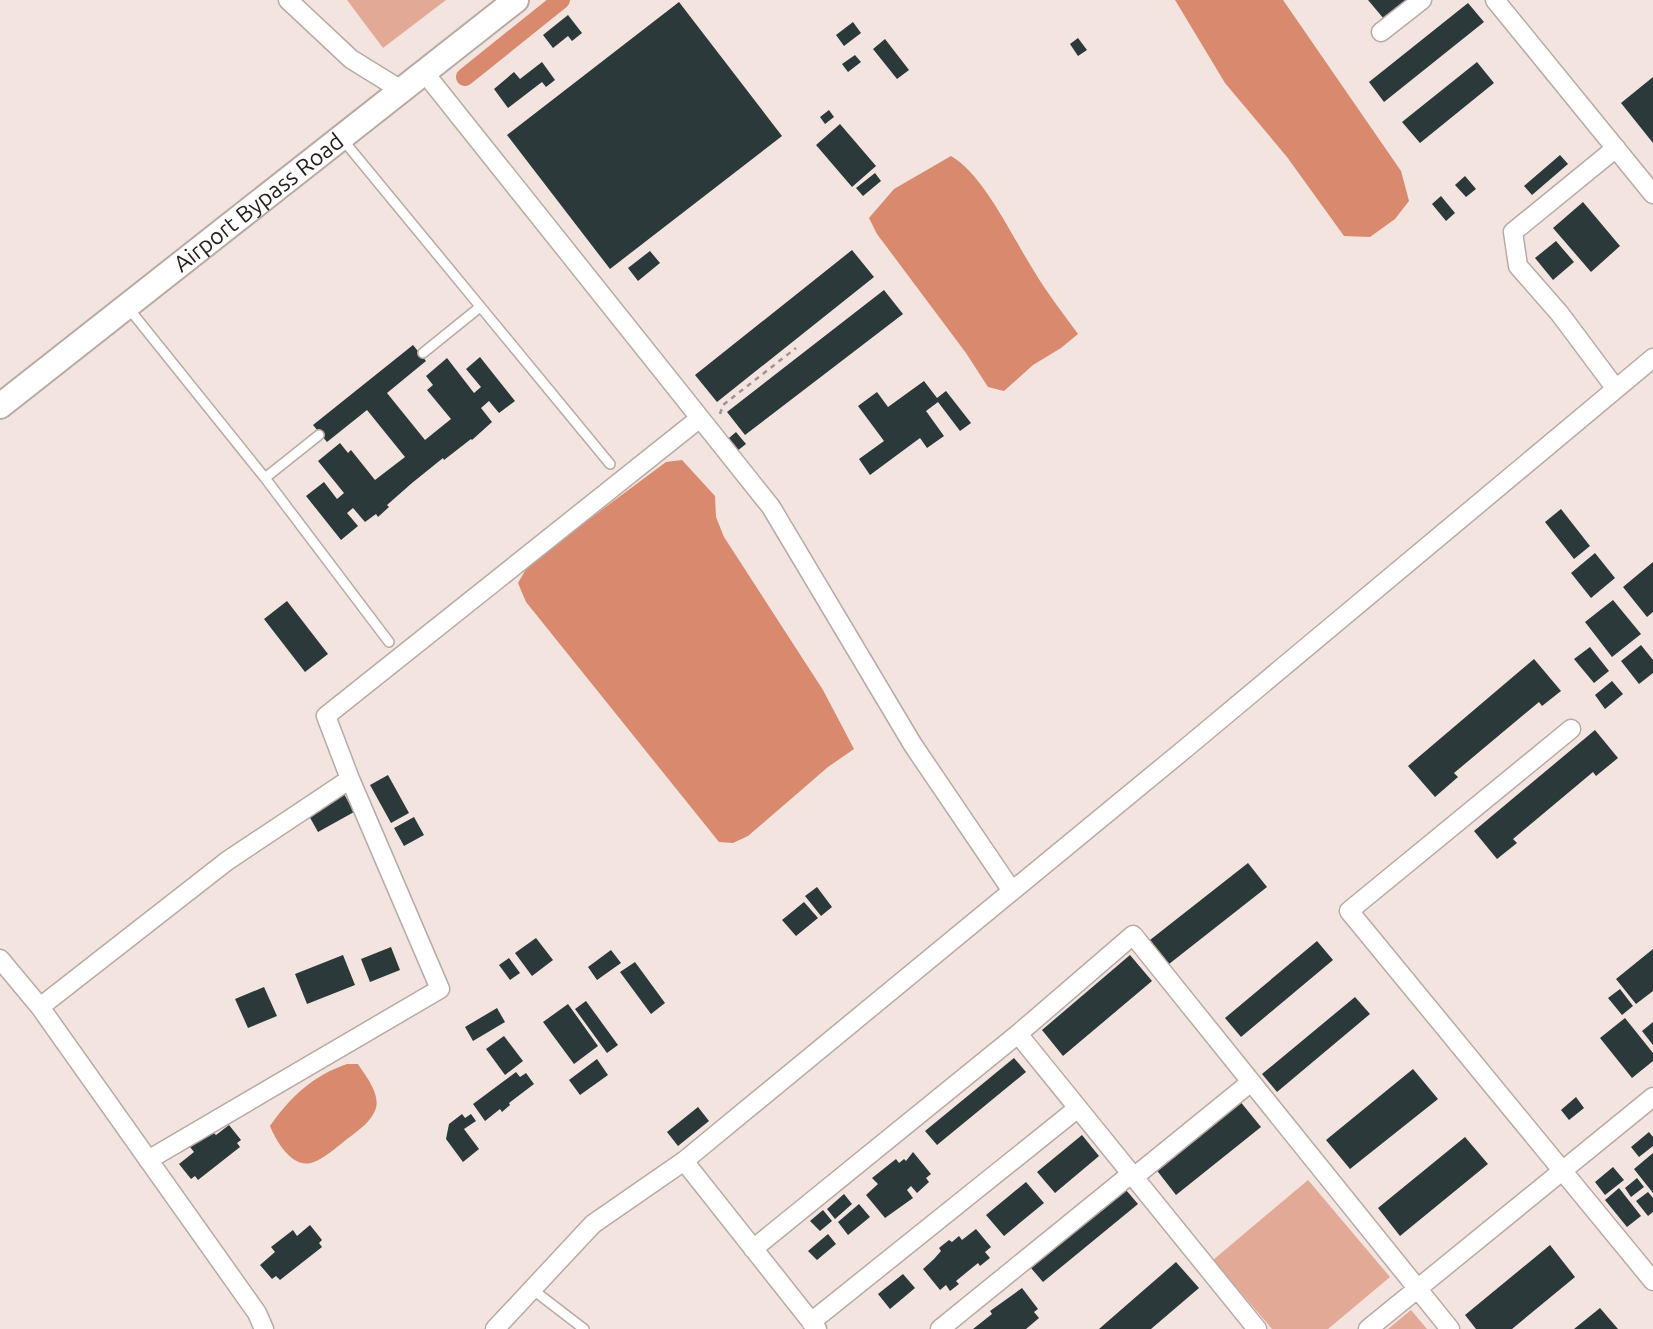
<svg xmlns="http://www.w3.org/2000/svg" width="1653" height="1329" viewBox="0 0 1653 1329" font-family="Ubuntu,sans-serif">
<rect width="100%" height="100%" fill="#f3e4df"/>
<path fill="#e2a996" d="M347,0H446L383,48Z
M1308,1180L1390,1277L1328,1329H1272L1213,1260Z
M1411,1310L1427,1329H1388Z"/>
<path fill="#d8896e" d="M1175,0H1283L1401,171L1409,201L1395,219L1370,237L1344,236L1287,157L1225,83Z
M951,156C985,176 1012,237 1034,271C1047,293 1063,313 1078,334L1061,348L1033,365L1004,391L988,387L966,353L877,234L869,218L894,189Z
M682,460L715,496L716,517L724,537L823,690L854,749L828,767L748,836L733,843L719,842L526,602L518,583L529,564L666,462Z
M347,1064H358C365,1075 380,1093 376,1108C372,1121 358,1131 347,1139C337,1147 324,1159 311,1163C292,1168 276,1141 270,1126C290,1097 314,1075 347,1064Z"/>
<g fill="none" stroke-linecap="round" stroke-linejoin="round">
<path stroke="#d8896e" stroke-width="18" d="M465,77L561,0"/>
</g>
<path fill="#2c393a" d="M1368,0H1418L1389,25Z
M679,2L782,136L610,269L507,135Z
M1468,3L1484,22L1384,102L1369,82Z
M568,15L582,33L572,41L568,36L553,48L543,35Z
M853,22L861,33L844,46L836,35Z
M1078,38L1087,50L1078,56L1070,44Z
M885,39L909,70L897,79L873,49Z
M855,55L861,62L848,72L842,64Z
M542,62L555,80L546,87L542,82L508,108L494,89L514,72L520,79Z
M1477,62L1494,83L1420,143L1402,122Z
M1653,77V143L1621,103Z
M829,110L834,117L825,124L820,117Z
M840,124L876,166L852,187L816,145Z
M1560,155L1568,164L1532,195L1524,186Z
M875,173L881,181L863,196L856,188Z
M1465,176L1476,189L1466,197L1455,185Z
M1441,196L1455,213L1446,221L1432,204Z
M1583,202L1620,246L1591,272L1553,228Z
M1556,241L1574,262L1553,280L1535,258Z
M852,250L874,277L717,402L695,375Z
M650,251L660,263L638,281L628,268Z
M884,290L903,314L745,435L727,412Z
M413,345L426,361L387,393L425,440L451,419L427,390L433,385L426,376L447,358L474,393L481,387L466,369L480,357L515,401L499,413L489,401L481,408L492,422L472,440L471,439L444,460L443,458L412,483L387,505L389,507L378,517L376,514L365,522L353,508L347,513L358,526L341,540L306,496L324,482L337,499L344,493L318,461L340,443L348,453L351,450L375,480L405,457L367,410L327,442L313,425Z
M924,381L937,398L946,391L971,423L960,431L938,402L926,411L944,436L927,448L920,438L870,475L859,459L884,441L858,406L877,392L888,407Z
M736,432L746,444L732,455L722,444Z
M1561,509L1590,546L1574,559L1545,522Z
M1595,553L1615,578L1591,598L1571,573Z
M1653,562V612L1647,617L1623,587Z
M1613,600L1641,634L1612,657L1585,622Z
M287,601L328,654L305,672L264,619Z
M1641,645L1653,660V673L1639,684L1621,661Z
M1590,647L1609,671L1594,683L1574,659Z
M1534,659L1561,691L1542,706L1539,702L1454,773L1458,777L1435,797L1408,766Z
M1612,681L1623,694L1605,709L1595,695Z
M1595,730L1618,758L1596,776L1593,772L1513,839L1517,843L1497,859L1474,831Z
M388,775L409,813L391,823L370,785Z
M344,794L354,812L318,832L308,814Z
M414,817L424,835L404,846L394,828Z
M1248,863L1267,887L1169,964L1150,940Z
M817,887L832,907L821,916L805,896Z
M804,902L818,918L796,936L782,920Z
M536,938L553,960L532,976L515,953Z
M1317,941L1333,960L1241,1037L1225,1018Z
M391,947L400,970L370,982L361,959Z
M1653,949V991L1636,1004L1616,979Z
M611,950L621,963L597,980L588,967Z
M343,955L355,985L307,1004L295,974Z
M1130,955L1152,981L1063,1056L1042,1030Z
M509,958L520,973L510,980L499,965Z
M635,962L665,1003L651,1014L620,972Z
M264,987L277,1016L248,1028L235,999Z
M1620,989L1633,1006L1622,1015L1608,998Z
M1355,997L1370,1014L1277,1092L1262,1074Z
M586,1001L618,1045L607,1053L575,1009Z
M568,1004L598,1046L574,1064L543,1022Z
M497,1008L505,1022L473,1041L465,1027Z
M1625,1018L1653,1053V1061L1632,1078L1600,1038Z
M1653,1022V1045L1642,1031Z
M504,1036L523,1061L505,1075L486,1049Z
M1014,1058L1026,1072L937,1145L925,1131Z
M597,1059L608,1075L580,1095L569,1080Z
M1413,1069L1438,1099L1350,1169L1326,1140Z
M516,1072L520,1077L526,1073L534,1084L509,1103L510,1105L502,1112L500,1109L485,1121L473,1104Z
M1576,1097L1584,1108L1569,1120L1561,1110Z
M1239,1100L1261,1127L1176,1195L1155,1168Z
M698,1107L709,1121L678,1146L667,1132Z
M462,1114L465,1118L471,1114L476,1121L464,1129L479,1149L463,1162L446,1139L449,1124Z
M229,1125L241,1140L237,1143L240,1147L198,1180L195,1176L191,1179L179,1164L194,1152L190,1147L211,1130L216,1135Z
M1649,1132L1653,1137V1146L1639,1157L1631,1147Z
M1082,1135L1099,1156L1055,1193L1037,1172Z
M1465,1137L1488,1164L1400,1236L1378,1208Z
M913,1152L931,1174L926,1178L929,1182L917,1193L911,1186L907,1190L913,1198L885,1218L866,1195L878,1184L872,1178L896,1159L899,1163L904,1159L906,1161Z
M1653,1153V1193L1634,1169Z
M1613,1167L1624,1180L1605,1195L1595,1182Z
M1637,1178L1644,1187L1631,1197L1625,1188Z
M1026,1182L1044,1203L1004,1236L986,1215Z
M1619,1188L1641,1216L1627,1227L1605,1200Z
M1126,1190L1138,1204L1043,1282L1031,1268Z
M1648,1192L1653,1198V1212L1648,1216L1636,1201Z
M844,1194L852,1204L835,1219L827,1209Z
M859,1204L870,1217L848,1235L838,1222Z
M823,1210L832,1221L820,1231L810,1221Z
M310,1225L322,1240L319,1243L322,1247L280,1280L276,1276L272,1279L260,1265L275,1252L271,1247L293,1230L297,1236Z
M976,1229L991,1247L985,1252L990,1258L980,1266L978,1263L956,1281L959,1284L950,1291L946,1285L940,1290L923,1269L934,1259L941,1251L939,1248L949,1240L952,1242L959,1236L962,1240Z
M828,1234L836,1244L817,1260L808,1251Z
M1550,1245L1575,1277L1512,1329H1476L1465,1315Z
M1176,1262L1199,1288L1151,1329H1099Z
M903,1274L915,1288L890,1309L878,1294Z
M1022,1288L1038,1309L1034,1312L1039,1318L1026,1329H973L992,1314L990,1311Z
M1600,1308L1618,1329H1574Z"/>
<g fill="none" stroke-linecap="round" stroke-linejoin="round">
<defs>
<path id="lane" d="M348,146L610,464
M134,315L265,478L389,642
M423,353L480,307
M265,478L319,435
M532,1289L584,1329"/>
<path id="street" d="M288,0L351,59L401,90
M1495,0L1653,194
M1381,32L1422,0
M424,72L771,507L913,745L1012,891
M1616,389L1560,314L1518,266L1513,232L1616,148
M1571,729L1349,911L1653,1281
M0,959L40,1007L227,861L350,779L326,716L700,418
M40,1007L257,1313L264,1329
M1018,1034L1257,1329
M148,1160L440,989L350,779
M684,1161L817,1329
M1134,1177L1251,1082
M753,1249L1018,1034L1133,935L1450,1329
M811,1322L1078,1108
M495,1329L593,1224L684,1161L1186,748L1653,358
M940,1329L1131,1174
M1368,1329L1653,1097"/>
<g id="secondary">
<path id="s1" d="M0,406L516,0"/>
</g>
</defs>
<use href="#lane" stroke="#b8aaa5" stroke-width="12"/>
<use href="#street" stroke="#b8aaa5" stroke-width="21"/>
<use href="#secondary" stroke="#b8aaa5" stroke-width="28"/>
<path stroke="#a09591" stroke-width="2.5" stroke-dasharray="5 5" stroke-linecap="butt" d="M720,414L723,405L796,348"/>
<use href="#lane" stroke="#fff" stroke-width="9"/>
<use href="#street" stroke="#fff" stroke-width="18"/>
<use href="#secondary" stroke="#fff" stroke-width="24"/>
</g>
<g text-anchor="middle" stroke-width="7" stroke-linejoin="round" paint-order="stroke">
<g font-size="23" fill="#241f1d" stroke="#fff">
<text dy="8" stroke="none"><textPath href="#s1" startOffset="329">Airport Bypass Road</textPath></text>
</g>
</g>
</svg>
